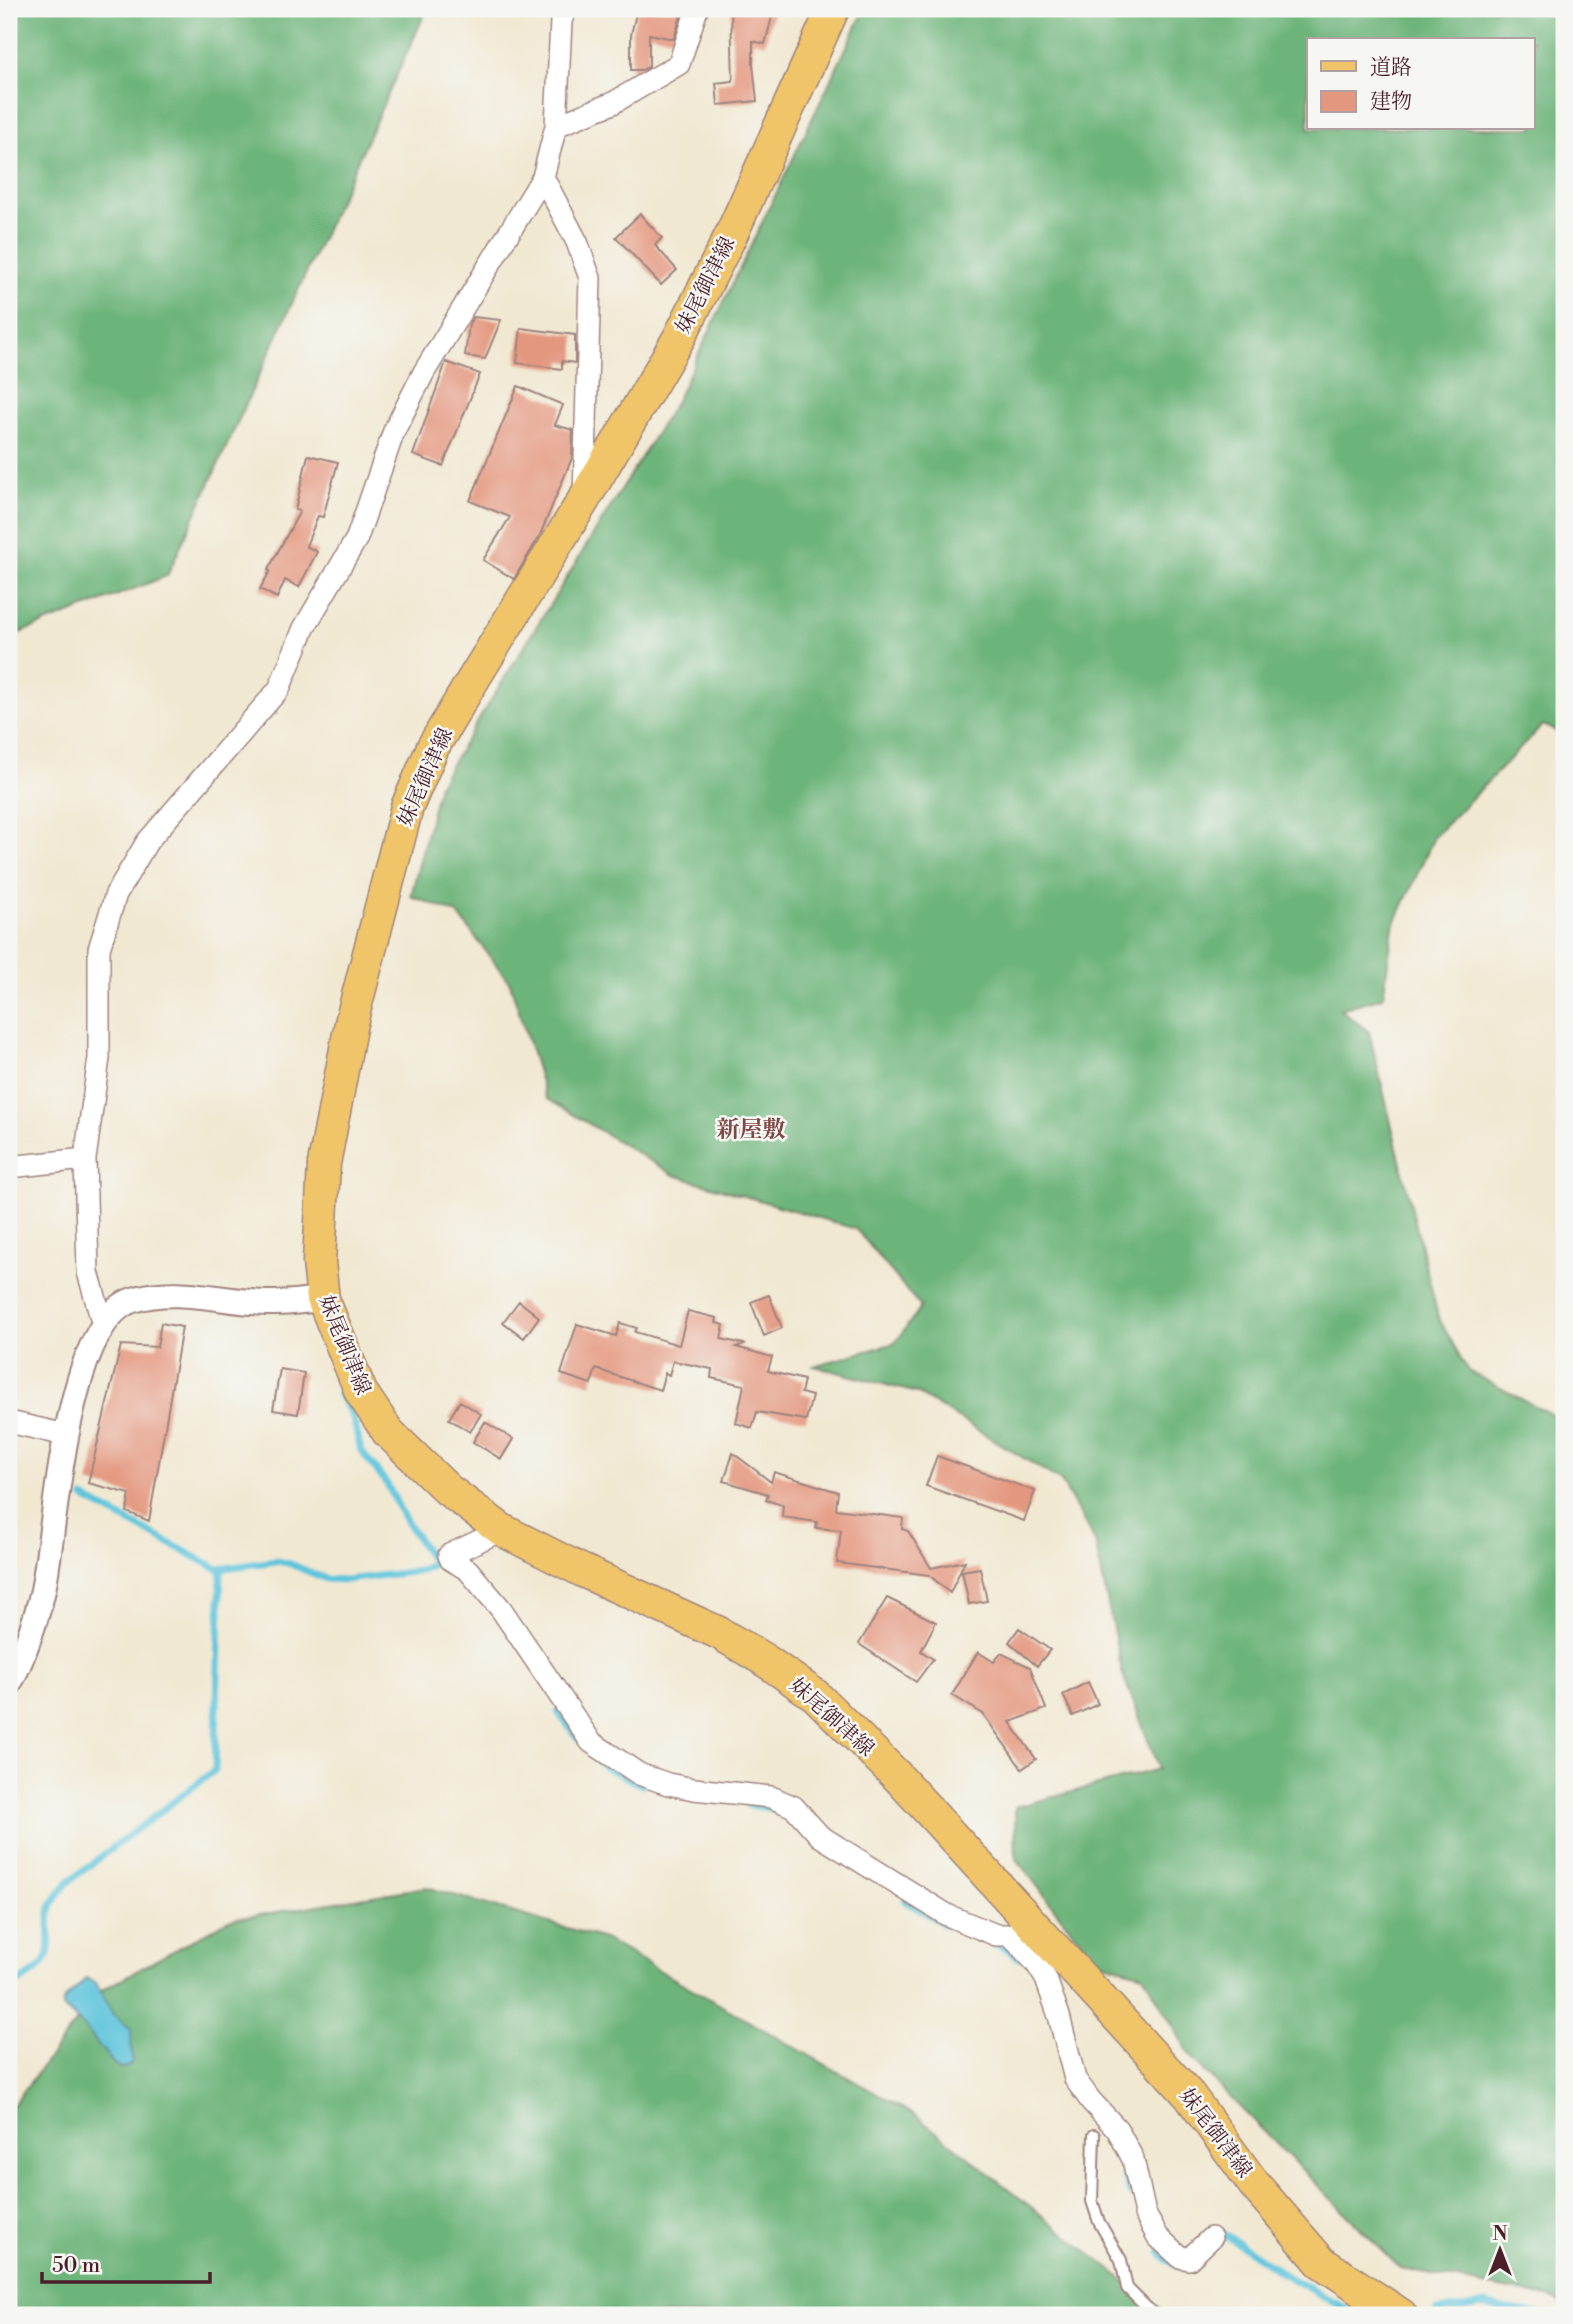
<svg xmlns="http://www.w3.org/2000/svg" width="1573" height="2324" viewBox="0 0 1573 2324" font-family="'Libre Bodoni','Noto Serif JP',serif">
<rect width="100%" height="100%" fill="#f6f6f2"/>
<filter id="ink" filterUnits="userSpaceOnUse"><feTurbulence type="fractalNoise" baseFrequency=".0143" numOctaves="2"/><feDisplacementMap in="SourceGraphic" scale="14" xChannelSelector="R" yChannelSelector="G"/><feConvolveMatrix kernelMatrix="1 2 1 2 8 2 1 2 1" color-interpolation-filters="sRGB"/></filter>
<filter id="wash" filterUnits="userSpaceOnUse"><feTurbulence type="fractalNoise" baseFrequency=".00686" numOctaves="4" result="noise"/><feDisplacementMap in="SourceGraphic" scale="28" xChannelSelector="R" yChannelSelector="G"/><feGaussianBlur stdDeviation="1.57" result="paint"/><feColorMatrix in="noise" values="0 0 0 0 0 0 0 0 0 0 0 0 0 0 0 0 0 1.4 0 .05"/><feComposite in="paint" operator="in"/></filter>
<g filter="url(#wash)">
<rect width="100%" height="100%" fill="#f1e8d2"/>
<path fill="#6db47a" stroke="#5c6a52" stroke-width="2" fill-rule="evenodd" d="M9,9H427L167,576L9,637Z
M865,9H1564V734L1543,725L1434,837L1393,927L1383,997L1340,1009L1369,1032L1438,1317L1468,1371L1552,1415L1564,1425V2304L1552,2298L1401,2269L1192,2059L1143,1974L1097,1961L1060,1916L1016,1858L1015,1807L1159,1769L1122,1672L1095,1541L1061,1481L917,1393L814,1366L895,1343L921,1307L856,1229L674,1175L546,1098L510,983L457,913L411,896L439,784L676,401ZM1309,40H1533V128H1309Z
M426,1887L604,1939L916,2116L1168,2315H9V2110L100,1991L229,1920Z"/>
<path fill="#5fc5dc" stroke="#547284" stroke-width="2" d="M87,1978L95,1983L112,2013L131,2029L132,2062L127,2067L120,2068L113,2063L84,2026L63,2007V2001Z"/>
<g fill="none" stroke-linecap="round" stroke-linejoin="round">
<path stroke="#5fc5dc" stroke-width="7" d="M339,1393L353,1418L361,1451L387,1484L403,1516L431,1559L435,1563L449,1568
M84,1498L218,1569L276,1561L288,1563L326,1579L346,1580L419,1571L435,1563
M558,1712L578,1739
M591,1753L605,1767L642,1785
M749,1805L774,1809L796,1823
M905,1901L946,1925
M993,1943L1007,1949L1019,1958
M9,1987C18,1982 29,1977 37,1970C58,1953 45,1930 51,1908C54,1897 62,1890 69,1881L215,1770L221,1569
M1072,2091L1087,2112
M1118,2150L1130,2193
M1217,2244L1226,2235L1288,2277L1357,2315
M1160,2252C1169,2262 1178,2267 1192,2270L1199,2263
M1437,2311L1483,2305L1538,2315"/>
</g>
<g id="blocks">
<path fill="#e4977f" d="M637,9H683L674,39L649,34V67L642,70H631V35Z
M731,9H774L765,44L753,41V64L757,101L718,105L716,83L733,81Z
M640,214L662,238L655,245L677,270L661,285L616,237Z
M473,317L501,320L485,359L465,356L469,324Z
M521,328L575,335V363L562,361V369L517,363Z
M446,362L480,374L443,466L413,455Z
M518,386L563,405L555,425L573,430L572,458L540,535L514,579L483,560L510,517L470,501Z
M308,455L338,462L323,517L318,516L306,546L317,552L299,587L285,580L277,598L260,589L270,571L268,570L300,511L295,510Z
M769,1295L782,1328L764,1336L751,1302Z
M519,1301L539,1317L524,1338L503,1322Z
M688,1311L717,1318L716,1323L724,1325L721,1339L744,1344L736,1347L772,1357L768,1371L804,1380L801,1393L812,1396L806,1420L757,1412L752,1428L736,1423L744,1385L711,1378L712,1369L673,1361L669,1375L665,1373L660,1390L596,1369L591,1384L561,1374L577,1324L616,1336L620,1323L637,1328L635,1332L679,1345Z
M161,1323L182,1327L149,1521L127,1512L130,1494L88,1483L121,1345L157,1347Z
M280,1369L304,1373L298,1414L273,1410Z
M460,1401L481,1414L470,1432L449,1419Z
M485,1422L513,1439L501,1459L473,1442Z
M733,1453L771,1482L774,1472L838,1492L836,1509L903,1518L902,1529L908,1531L931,1568L965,1561L950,1593L929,1575L837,1563L841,1530L816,1528L817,1522L782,1517L783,1505L766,1500L768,1494L724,1481Z
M937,1456L1035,1491L1024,1521L926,1486Z
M980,1568L987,1601L969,1604L962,1571Z
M887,1598L936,1622L921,1651L933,1659L916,1682L859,1644Z
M1019,1628L1050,1650L1037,1666L1009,1642Z
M978,1652L994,1662L1001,1653L1030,1667L1046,1709L1010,1722L1036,1759L1022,1769L983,1714L952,1695Z
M1088,1682L1098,1704L1073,1716L1063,1695Z"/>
</g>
</g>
<g filter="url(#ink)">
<use href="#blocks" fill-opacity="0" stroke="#9e847e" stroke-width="2"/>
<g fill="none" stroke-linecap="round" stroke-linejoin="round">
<defs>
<path id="service" d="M1094,2135L1092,2201L1099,2222L1121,2260L1127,2288L1154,2315"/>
<path id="minor" d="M556,126L613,103L679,64L697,9
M543,177L577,242L590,278L584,497
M9,1167L85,1159
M103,1325L88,1272L85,1159L99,1058V949L116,894L147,842L279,689L304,628L357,538L394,431L424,372L543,177L556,126L561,21L566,9
M9,1422L66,1435
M502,1530L449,1555L451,1560L468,1570L501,1609L591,1742L639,1774L668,1784L694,1789L771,1797L794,1807L820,1836L947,1915L996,1935H1010L1033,1925
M1010,1935L1036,1963L1046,1979L1059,2016L1075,2079L1091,2101L1117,2129L1133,2159L1145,2214L1158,2237L1180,2257L1189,2259L1211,2238"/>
<path id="tertiary" d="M9,1684C22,1661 37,1617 43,1590C56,1528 65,1322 133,1300C180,1285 227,1304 275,1303C291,1303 307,1300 323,1299"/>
<path id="primary" d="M833,9L731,235L680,336L583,501L471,683L433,747L407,807L351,1023L324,1164L319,1262L323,1299L361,1392L388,1432L448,1490L502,1530L583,1571L719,1633L763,1659L815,1695L896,1775L1189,2095L1254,2184L1321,2262L1401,2315"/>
</defs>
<use href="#service" stroke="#9e847e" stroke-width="14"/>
<use href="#minor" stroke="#9e847e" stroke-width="24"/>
<use href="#tertiary" stroke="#9e847e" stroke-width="28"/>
<use href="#primary" stroke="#9e847e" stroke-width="35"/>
<use href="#service" stroke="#fff" stroke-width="10"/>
<use href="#minor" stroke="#fff" stroke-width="21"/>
<use href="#tertiary" stroke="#fff" stroke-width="24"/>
<use href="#primary" stroke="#f0c469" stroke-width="32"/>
</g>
</g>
<g text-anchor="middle" stroke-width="5" stroke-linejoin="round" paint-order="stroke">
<g font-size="21" fill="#4a1f2b" stroke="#f6f6f2">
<text transform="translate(705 285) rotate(-63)" y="7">妹尾御津線</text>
<text transform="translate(425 777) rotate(-66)" y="7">妹尾御津線</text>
<text transform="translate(345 1345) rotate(68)" y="7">妹尾御津線</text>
<text transform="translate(832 1717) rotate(42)" y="7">妹尾御津線</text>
<text transform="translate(1216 2133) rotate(53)" y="7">妹尾御津線</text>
</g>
<g font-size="23" font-weight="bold" fill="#804948" stroke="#f6f6f2">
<text x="751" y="1137">新屋敷</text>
</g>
</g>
<rect width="1573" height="2324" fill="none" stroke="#f6f6f2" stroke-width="35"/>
<rect x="1307" y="38" width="228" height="91" fill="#f6f6f2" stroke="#b1a0a2" stroke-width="2"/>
<rect x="1321" y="61" width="35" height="10" fill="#f0c469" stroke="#b1a0a2" stroke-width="2"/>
<text x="1370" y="74" font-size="21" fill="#4a1f2b">道路</text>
<rect x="1321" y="91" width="35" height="21" fill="#e4977f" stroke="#b1a0a2" stroke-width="2"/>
<text x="1370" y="108" font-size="21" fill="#4a1f2b">建物</text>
<g transform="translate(1500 2250)" stroke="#f6f6f2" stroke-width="5" paint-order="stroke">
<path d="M0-5L12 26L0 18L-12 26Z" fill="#4a1f2b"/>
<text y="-10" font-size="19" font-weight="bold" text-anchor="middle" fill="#4a1f2b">N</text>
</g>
<path d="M42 2272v10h168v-10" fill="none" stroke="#4a1f2b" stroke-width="3.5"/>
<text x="52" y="2272" font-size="21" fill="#4a1f2b" stroke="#f6f6f2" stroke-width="5" paint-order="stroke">50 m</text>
</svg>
